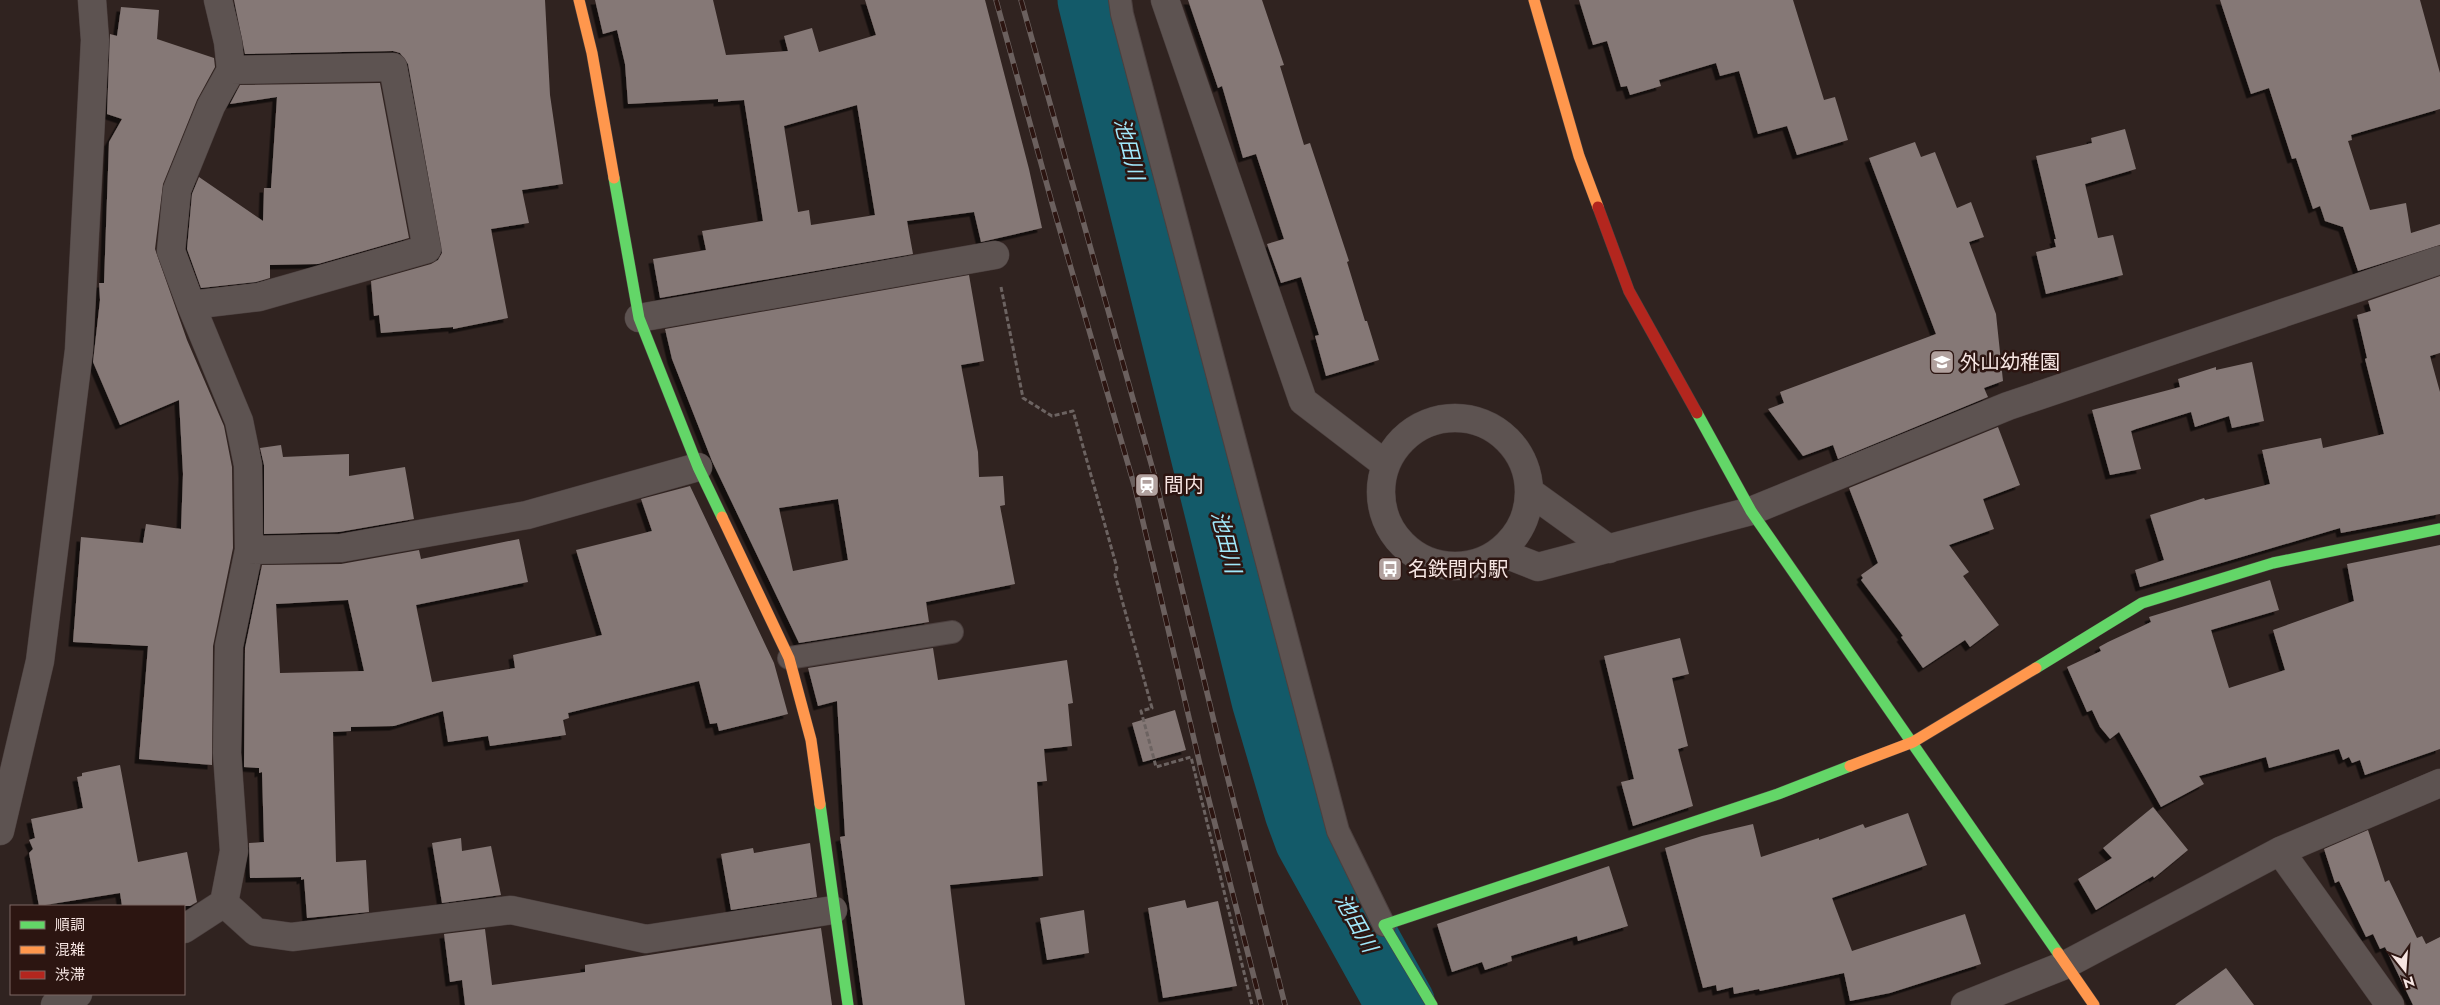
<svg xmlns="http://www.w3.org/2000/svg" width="2440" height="1005" viewBox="0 0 2440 1005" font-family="Jost,'Noto Sans JP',sans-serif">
<defs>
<filter id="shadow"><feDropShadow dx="-4.5" dy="4.5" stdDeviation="0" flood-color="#0009"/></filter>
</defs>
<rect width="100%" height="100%" fill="#302320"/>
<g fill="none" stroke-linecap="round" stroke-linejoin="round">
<path stroke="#135a69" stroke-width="69" d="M1092,0L1266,700L1299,812L1309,839L1401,1005"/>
</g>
<path fill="#857876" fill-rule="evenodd" filter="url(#shadow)" d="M234,0H545L550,95L563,184L522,190L529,223L491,229L508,318L453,329V327L381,333L379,315L374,316L371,281L431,264L438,260L442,253L408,64L400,53L393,51L245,54Z
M595,0H713L726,55L788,51L784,36L812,28L819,52L876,35L865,0H985L1029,169L1042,228L981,242L974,212L907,221L913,254L660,298L653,259L706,250L702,231L763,221L744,100L718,102V99L628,104L625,64L617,30L603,34ZM857,105L875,215L811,225L809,210L798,212L784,126Z
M1188,0H1262L1284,65L1280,66L1304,145L1310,143L1349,261L1347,262L1365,321H1367L1379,360L1326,376L1315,336L1319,335L1301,277L1281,283L1267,244L1284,239L1256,154L1243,158L1222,86L1218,88Z
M1579,0H1793L1824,100L1835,97L1848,140L1797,155L1787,126L1758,134L1739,71L1720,76L1716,63L1659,80L1661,86L1630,95L1627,86L1621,87L1607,41L1593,45Z
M2220,0H2420L2440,73V109L2351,135L2352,140L2348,141L2370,210L2406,203L2411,233L2440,224V245L2358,271L2343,227L2325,221L2320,206L2313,209L2296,158L2292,159L2269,88L2251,94Z
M121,7L159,10L157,39L214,58L215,67L197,100L163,184L155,249L187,340L224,426L232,467L233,548L213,646L212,765L139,759L148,646L73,642L81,537L143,543L146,524L181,529L183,474L179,400L120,425L93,362L100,300L99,283H104L109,142L122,119L107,114L110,34L117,36Z
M380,83L409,238L318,264L270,265V278L256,282L201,288L187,249L192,194L199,177L263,221L264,188H271L277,97L230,104L240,85Z
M2125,129L2136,169L2085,184L2098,238L2113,235L2123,275L2046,294L2036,252L2056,247L2054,239H2056L2036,156L2092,143L2091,138Z
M1915,142L1921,157L1935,152L1957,208L1971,202L1984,237L1969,242L1996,314L2003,381L1984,388L1988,397L1838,459L1833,445L1803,456L1768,409L1784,403L1780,392L1936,334L1869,158Z
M969,275L984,361L961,365L978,452L979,477L1003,476L1005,505L1000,506L1015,584L926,602L929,622L799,643L712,461L672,359L665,329ZM838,499L848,560L793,571L779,508Z
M2440,276V353L2430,356L2440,392V514L2341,533L2340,528L2140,587L2135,570L2164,560L2150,515L2204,498L2205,500L2270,484L2262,450L2321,438L2323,448L2384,434L2365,359L2367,358L2357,315L2371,311L2368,301Z
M2252,362L2264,421L2232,428L2229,416L2195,427L2191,412L2136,429L2131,431L2141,469L2110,475L2092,410L2180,387L2178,379L2216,367V370Z
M1998,427L2020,485L1983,499L1994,529L1949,545L1969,572L1963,576L1999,625L1970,647L1965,640L1923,668L1901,637L1903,636L1861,580L1863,578L1861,575L1878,563L1849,488Z
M281,445L283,457L349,454V476L405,467L414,519L339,532L264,534V465L260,448Z
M690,486L774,663L788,714L719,731L717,723L710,724L699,681L568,713L569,718L563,720L566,735L490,746L488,736L448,742L443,711L394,726L351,727V731L333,732L336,862L366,860L369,912L307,918L304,879L301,880V877L250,878L249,843L264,842L262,772L259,773V768L244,767L245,648L262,565L341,564L419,550L421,559L519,539L528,582L416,605L432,682L515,668L513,655L602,635L576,550L652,531L641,499ZM348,600L364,671L280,673L276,604Z
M2440,545V749L2365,775L2360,760L2352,763L2349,757L2343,760L2339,749L2269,768L2266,757L2199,776L2204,784L2161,807L2119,732L2110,739L2100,727L2092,710L2087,712L2067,667L2101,651L2099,647L2108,642L2151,622L2149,617L2270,580L2279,610L2211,630L2229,688L2285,670L2273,630L2354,601L2347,564Z
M1680,638L1689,674L1672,678L1688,746L1678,749L1693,806L1633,826L1621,782L1634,779L1604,656Z
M933,648L938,680L1067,660L1073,703L1068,704L1072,746L1044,749L1047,781L1037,782L1043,876L950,885L965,1005H863L840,837L845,836L837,701L818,706L808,668Z
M1175,710L1186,750L1143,762L1132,723Z
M120,765L138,862L187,852L197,902L190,906H122L120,893L39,906L29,853L33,849L29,840L35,838L31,819L83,808L77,777L82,776V773Z
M2153,807L2188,850L2154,878L2153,876L2096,910L2078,879L2112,858L2103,848Z
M1908,813L1927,865L1832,898L1852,951L1965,914L1981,964L1890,993L1850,1001L1844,973L1760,991L1759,989L1734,994L1733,987L1717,991L1716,985L1703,988L1665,848L1702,836L1753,824L1761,857L1819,838V840L1863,824L1865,828Z
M2368,830L2385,882L2389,880L2417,938L2422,936L2426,944L2440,937V1005H2413L2385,947L2380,949L2373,934L2366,937L2339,881L2335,883L2324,849Z
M461,838L462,851L491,846L501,895L442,903L432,843Z
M810,843L817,897L731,910L721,854L753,848L754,853Z
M1609,866L1628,926L1578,941L1577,936L1511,956L1512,961L1485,970L1482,962L1452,972L1437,924Z
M1185,900L1187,908L1218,901L1237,986L1163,998L1148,908Z
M1084,910L1089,953L1047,960L1040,918Z
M821,928L832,1005H465L462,980L450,982L444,934L485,929L492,985L585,972V965Z
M2226,968L2254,1005H2175Z"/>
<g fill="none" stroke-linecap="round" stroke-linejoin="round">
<defs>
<path id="lane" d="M1120,0L1122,14L1338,831L1384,925
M789,658L952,632"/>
<path id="street" d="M1165,0L1303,401L1385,464
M191,305L259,297L427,249L393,67L231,70
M639,318L995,255
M1381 492a74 74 0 1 1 148 0a74 74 0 1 1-148 0Z
M1530,492L1609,549
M249,550L341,548L527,515L698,467
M1500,552L1538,567L1751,511L2008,406L2440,260
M0,831L40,661L79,350L95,40L92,0
M2280,851L2390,1005
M224,903L256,932L292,937L511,910L646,939L833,910
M184,929L224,903L234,851L227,753L229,646L249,550L248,465L239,421L191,305L171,251L177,190L211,106L231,70L228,42L218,0
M55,1005L78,994
M1965,1005L2065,965L2280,851L2440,783"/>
<path id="fast" d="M614,178L639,318L698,467L722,517
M1697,413L1751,511L2058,953
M2036,668L2142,603L2273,563L2440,529
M820,804L848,1005
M1432,1005L1384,925L1778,794L1850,766"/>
<path id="slow" d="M579,0L592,53L614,178
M1534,0L1579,156L1598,207
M722,517L789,658L811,740L820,804
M1850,766L1913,742L2036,668
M2058,953L2094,1005"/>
<path id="jam" d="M1598,207L1629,291L1697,413"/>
</defs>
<use href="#lane" stroke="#4c403f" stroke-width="24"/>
<use href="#street" stroke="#4c403f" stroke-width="29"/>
<use href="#fast" stroke="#4c403f" stroke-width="12"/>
<use href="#slow" stroke="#4c403f" stroke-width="12"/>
<use href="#jam" stroke="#4c403f" stroke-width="12"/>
<path stroke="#6c6361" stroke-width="3" stroke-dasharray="5 2.5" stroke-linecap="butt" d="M1001,287L1023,398L1052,416L1073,411L1117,568L1115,575L1152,708L1141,711L1154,759L1156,767L1191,757L1252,1005"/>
<use href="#lane" stroke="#5d5351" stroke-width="22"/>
<use href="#street" stroke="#5d5351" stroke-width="28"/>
<use href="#fast" stroke="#63d668" stroke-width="11"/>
<use href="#slow" stroke="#ff974d" stroke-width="11"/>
<use href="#jam" stroke="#b3261e" stroke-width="11"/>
<defs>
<path id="rail" d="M996,0L1052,203L1135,488L1201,769L1261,1005
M1021,0L1156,481L1224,763L1285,1005"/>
</defs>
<use href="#rail" stroke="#6b605e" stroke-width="5.5"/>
<use href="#rail" stroke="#2c1511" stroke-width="4" stroke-dasharray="11" stroke-linecap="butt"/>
</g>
<defs>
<symbol id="school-square" viewBox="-11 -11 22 22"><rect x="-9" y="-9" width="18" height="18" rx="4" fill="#b1a19e" stroke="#2c1511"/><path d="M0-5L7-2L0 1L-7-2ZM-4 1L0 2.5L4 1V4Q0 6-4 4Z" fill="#fff"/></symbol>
<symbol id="station-square" viewBox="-11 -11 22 22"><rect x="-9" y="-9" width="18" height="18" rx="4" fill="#b1a19e" stroke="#2c1511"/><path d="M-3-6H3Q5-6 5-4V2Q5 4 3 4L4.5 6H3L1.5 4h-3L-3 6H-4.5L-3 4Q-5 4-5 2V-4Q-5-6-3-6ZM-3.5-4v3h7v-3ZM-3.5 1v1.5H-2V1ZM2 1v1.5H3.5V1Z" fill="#fff"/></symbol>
<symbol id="bus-square" viewBox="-11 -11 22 22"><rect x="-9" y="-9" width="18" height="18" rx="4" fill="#b1a19e" stroke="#2c1511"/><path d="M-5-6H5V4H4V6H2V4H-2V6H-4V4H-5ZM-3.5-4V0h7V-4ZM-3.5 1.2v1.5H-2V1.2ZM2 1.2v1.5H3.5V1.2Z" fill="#fff"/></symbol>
</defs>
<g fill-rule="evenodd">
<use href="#school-square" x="1928" y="348" width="28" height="28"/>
<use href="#station-square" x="1133" y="471" width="28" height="28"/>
<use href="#bus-square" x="1376" y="555" width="28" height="28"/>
</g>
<g text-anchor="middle" stroke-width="5" stroke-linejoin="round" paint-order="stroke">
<g font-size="20" fill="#f6e5e2" stroke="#2c1511" text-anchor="start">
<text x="1960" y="369">外山幼稚園</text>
<text x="1164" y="492">間内</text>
<text x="1408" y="576">名鉄間内駅</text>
</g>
<g font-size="21" font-style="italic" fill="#a1e8fb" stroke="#2c1511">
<text transform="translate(1129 149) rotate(76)" y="7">池田川</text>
<text transform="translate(1226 542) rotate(76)" y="7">池田川</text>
<text transform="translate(1356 923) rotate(61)" y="7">池田川</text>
</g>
</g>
<rect x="10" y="905" width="175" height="90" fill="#2c1511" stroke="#7d6865"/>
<rect x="20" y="921" width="25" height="8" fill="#63d668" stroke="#7d6865"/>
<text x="55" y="930" font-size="15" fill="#f6e5e2">順調</text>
<rect x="20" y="946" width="25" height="8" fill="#ff974d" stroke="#7d6865"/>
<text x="55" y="955" font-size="15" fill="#f6e5e2">混雑</text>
<rect x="20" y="971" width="25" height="8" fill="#b3261e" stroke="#7d6865"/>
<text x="55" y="980" font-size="15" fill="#f6e5e2">渋滞</text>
<g transform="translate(2405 970) rotate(163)" stroke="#2c1511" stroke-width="4" paint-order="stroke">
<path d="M0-4L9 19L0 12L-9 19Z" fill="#f6e5e2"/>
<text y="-8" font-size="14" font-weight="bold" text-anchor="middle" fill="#f6e5e2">N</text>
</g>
</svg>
